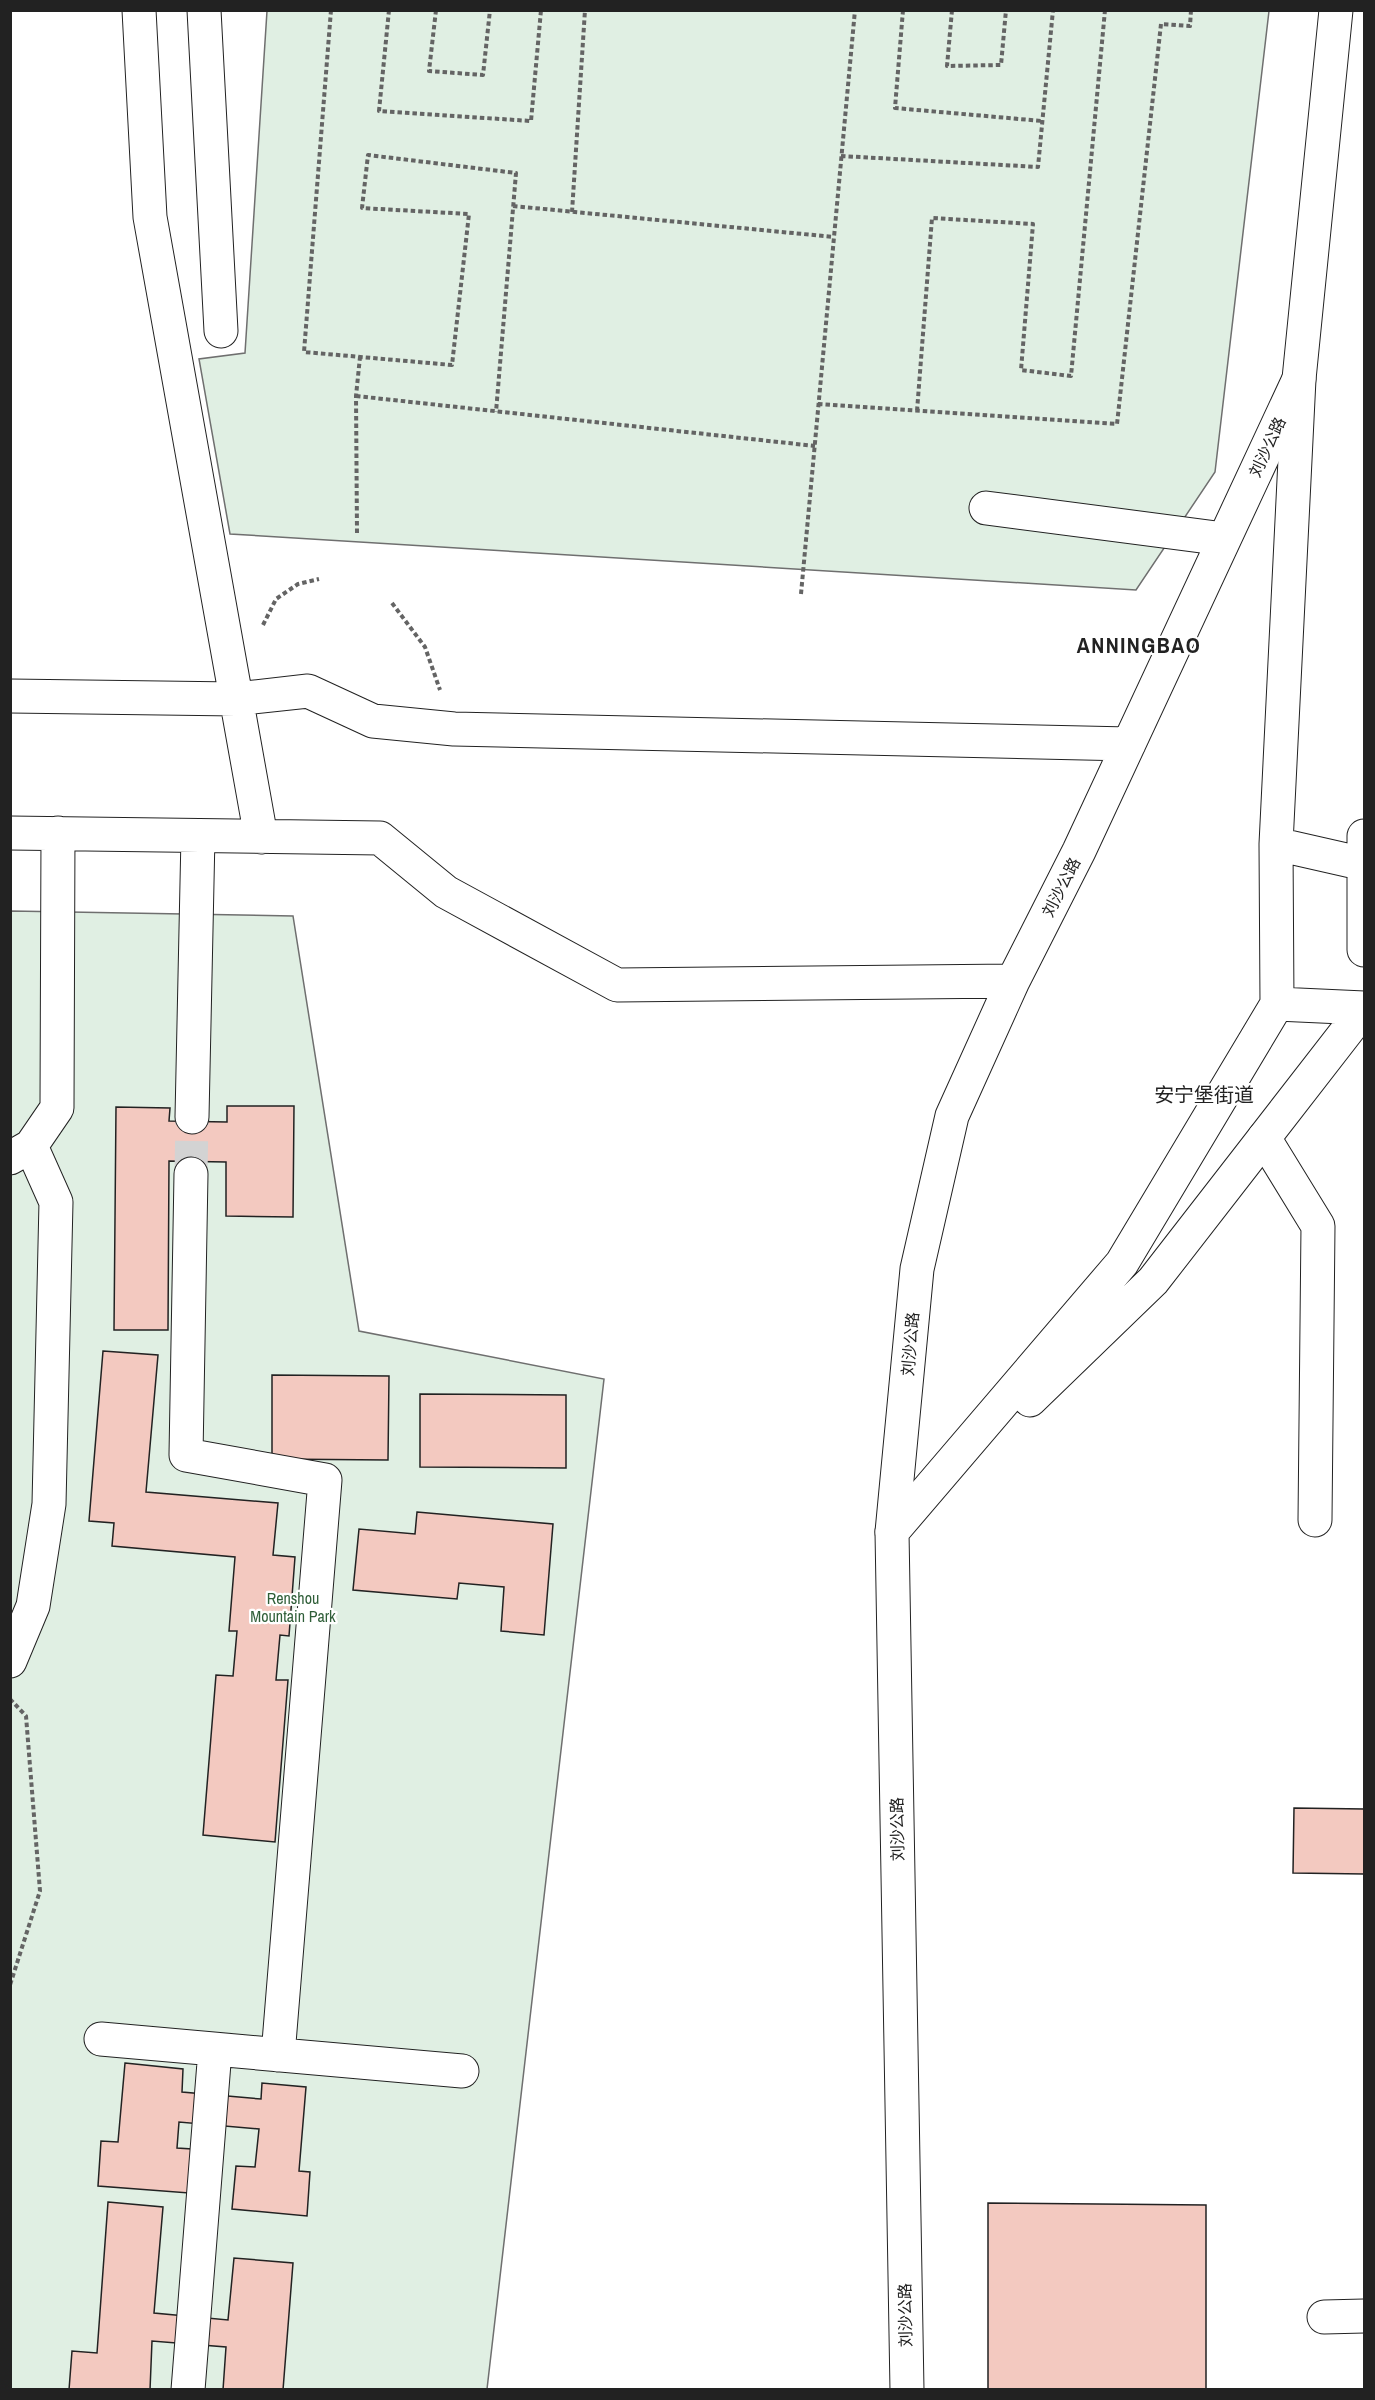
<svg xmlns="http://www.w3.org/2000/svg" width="1375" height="2400" viewBox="0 0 1375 2400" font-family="'Archivo Narrow','Noto Sans SC',sans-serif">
<rect width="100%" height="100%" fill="#fff"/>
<path fill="#e0efe3" stroke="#6f6f6f" stroke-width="1.5" d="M267,11H1269L1215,472L1136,590L230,534L199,359L245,353Z
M11,911L293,916L359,1331L604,1379L487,2389L11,2390Z"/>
<path fill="#f3c9c0" stroke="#222" stroke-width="1.5" d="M227,1106H294L293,1217L226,1216V1162L169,1161L168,1330H114L116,1107L170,1108L169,1121L227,1122Z
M103,1351L158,1355L146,1492L278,1503L273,1555L295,1557L289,1636L280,1635L276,1680H288L275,1842L203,1835L216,1675L233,1676L237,1631H229L235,1557L112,1546L114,1523L89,1521Z
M272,1375L389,1376L388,1460L272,1459Z
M420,1394L566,1395V1468L420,1467Z
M417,1512L553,1524L544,1635L501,1631L504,1587L459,1583L457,1599L353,1590L359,1529L415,1534Z
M1294,1808L1364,1809V1874L1293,1873Z
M125,2063L183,2069L182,2092L261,2099L262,2083L306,2087L299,2171L310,2172L307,2216L232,2209L236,2166L255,2167L259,2129L179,2122L177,2148L192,2149L189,2193L98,2186L101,2141L118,2142Z
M108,2202L163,2207L154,2313L228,2320L234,2258L293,2263L283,2390H223L226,2347L152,2341L150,2390H69L72,2351L97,2353Z
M988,2203L1206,2205V2390H988Z"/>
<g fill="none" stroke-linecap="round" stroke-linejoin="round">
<path stroke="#d3d3d3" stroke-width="33" stroke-dasharray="33 16" stroke-linecap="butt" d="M191,1174L192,1117"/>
<defs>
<path id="minor" d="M139,10L150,217L261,837
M204,10L221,331
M986,508L1224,539
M10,696L236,699L308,691L373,721L454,729L1129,744
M10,833L380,838L446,892L617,985L1013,981
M192,1117L198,836
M1264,1138L1318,1226L1315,1520
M10,1158L31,1146L57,1108L58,833
M191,1174L186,1455L325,1480L278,2055
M892,1532L917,1269L952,1116L1013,981L1079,851L1299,379
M10,1661L33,1606L49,1504L56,1202L31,1146
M101,2039L462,2071
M1324,2317L1364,2316
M188,2390L215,2050"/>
<path id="major" d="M1364,836V950
M1276,844L1364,864
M1277,1004L1364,1008
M1030,1400L1153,1281L1364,1009
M892,1532L1122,1263L1277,1004L1276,844L1299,379L1336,10
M892,1532L907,2390"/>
</defs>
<use href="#minor" stroke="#222" stroke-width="35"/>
<use href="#major" stroke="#222" stroke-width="35"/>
<path stroke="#646464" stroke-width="4" stroke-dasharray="4.5 3" stroke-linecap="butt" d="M331,10L304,352L452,365L469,214L362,208L368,155L516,173L496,412
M389,10L379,111L531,121L541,10
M436,10L429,71L483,75L490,10
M903,10L895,108L1042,121
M952,10L947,66L1001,65L1006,10
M841,156L1038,167L1053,10
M513,206L834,237
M572,212L585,10
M356,396L815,446
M818,404L1117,424L1161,24L1190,26L1191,10
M917,411L932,218L1033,224L1021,370L1071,376L1105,10
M357,533L356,396L360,357
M801,594L855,10
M392,603L425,647L440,690
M263,625L276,599L298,584L319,579
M10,1699L26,1716L40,1891L10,1985"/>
<use href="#minor" stroke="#fff" stroke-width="33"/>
<use href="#major" stroke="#fff" stroke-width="33"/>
</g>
<g text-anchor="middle" stroke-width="4.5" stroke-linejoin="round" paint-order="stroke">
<g font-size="16" fill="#222" stroke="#fff">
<text transform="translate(1267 447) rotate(-65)" y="6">刘沙公路</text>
<text transform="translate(1061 887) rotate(-63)" y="6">刘沙公路</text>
<text transform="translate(910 1344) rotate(-85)" y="6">刘沙公路</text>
<text transform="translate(897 1829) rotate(-91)" y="6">刘沙公路</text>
<text transform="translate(905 2315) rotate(-91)" y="6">刘沙公路</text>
</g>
<g font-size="16" fill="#2f5e38" stroke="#fff">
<text x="293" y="1604">Renshou<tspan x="293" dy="18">Mountain Park</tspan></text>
</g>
<g font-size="20" fill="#222" stroke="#fff">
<text x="1204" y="1102">安宁堡街道</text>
</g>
<g font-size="22" font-weight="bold" letter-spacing="1.5" fill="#222" stroke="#fff">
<text x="1139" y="653">ANNINGBAO</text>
</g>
</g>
<rect width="1375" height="2400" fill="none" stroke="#222222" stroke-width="24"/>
</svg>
